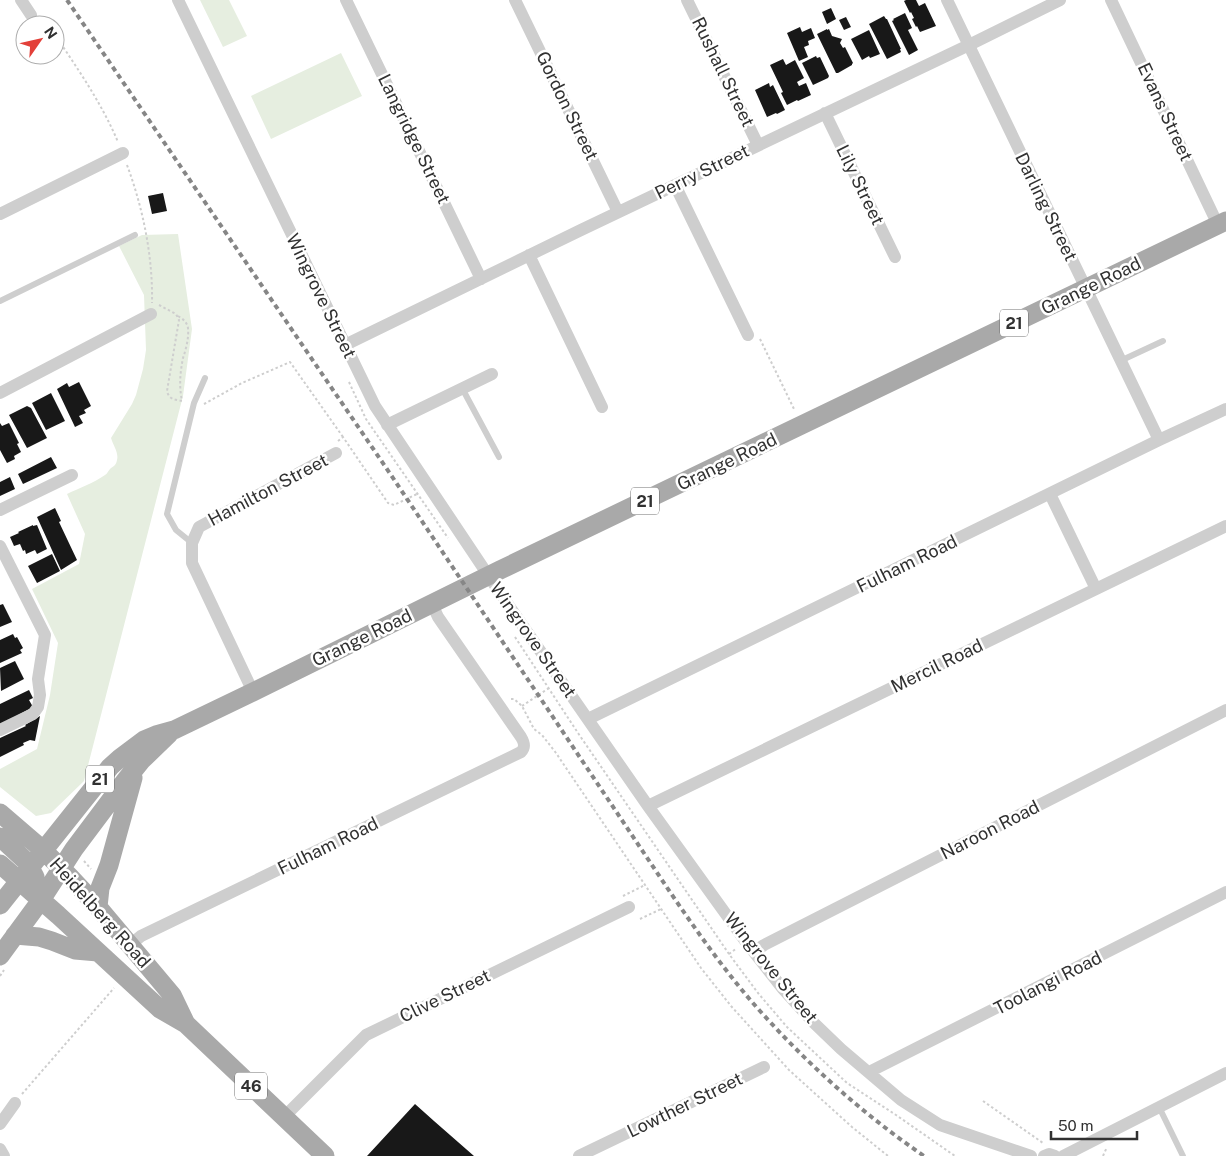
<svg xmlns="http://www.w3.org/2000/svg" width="1226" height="1156" viewBox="0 0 1226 1156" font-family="'Public Sans',sans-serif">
<rect width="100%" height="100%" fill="#fff"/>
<path fill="#e6eee0" d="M200,0H229L247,36L223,47Z
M341,53L362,96L271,139L251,96Z
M178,234L192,329L183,396L84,781L51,813L36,816L0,787V769L37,749L50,695L58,643L32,589L79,564L85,534L67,494C79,488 94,483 105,475C107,474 108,471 110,469C113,466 116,466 117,460C119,453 113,445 111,438L132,404L136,395L143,369L146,350L144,295L119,246L142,235Z"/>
<path fill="#181818" d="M906,0H916L919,6L925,3L936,26L920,32L917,26L916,27L912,19L914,18L911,12L910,13L904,1Z
M831,8L836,19L827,24L822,12Z
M905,13L912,28L908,30L918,50L909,55L892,21L894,20L893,19Z
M884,16L886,19H887L901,49H900L901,52L887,59L869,24Z
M846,17L851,27L844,30L839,20Z
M800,27L802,32L811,28L815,38L808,41L809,45L804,47L808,57L799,61L787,33Z
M827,29V30L829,29L832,36L842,39L840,43L843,48L845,47L853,63L852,64V65L838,73H836L817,34Z
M869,30L880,54L870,58L869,56L862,60L851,39Z
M816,56L817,58L820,57L829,76L828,78L813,85L802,63Z
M783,59L786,65L795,60L804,78L797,82L799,86L806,83L811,95L798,101L797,100L787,105L781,93L783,92L770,65Z
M769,83L770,87L773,85L785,110L777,114L776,113L767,117L755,90Z
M163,193L167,211L152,214L148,196Z
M79,382L91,406L84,410L86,413L79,416L83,423L75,427L57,389L67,383L69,387Z
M51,393L65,421L46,430L32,403Z
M27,406L31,408L47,438L27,448L9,415Z
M0,423L2,426L9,423L19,443L17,444L21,452L14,456L15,459L7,463L0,450Z
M51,457L57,468L23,484L18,474Z
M10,477L15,489L0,496V482Z
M55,508L61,521L59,522L77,560L61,570L37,517Z
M33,525V526L37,525L47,549L37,554L35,550L26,554L25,550L23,551L20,544L14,546L10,537L19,533L18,532Z
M52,554L60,571L37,583L28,566Z
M3,604L12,622L0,627V605Z
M13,634L15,638L17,637L23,648L20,650L22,653L0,663V640Z
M15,661L24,679L1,691L0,668Z
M29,690L33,698L29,700L33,707L0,725V704Z
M40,716L35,741L30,740L23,743L24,745L0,757V738L26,726L25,725Z
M415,1104L434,1121L474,1156H367Z"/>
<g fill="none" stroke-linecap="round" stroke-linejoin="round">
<path stroke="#cecece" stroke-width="2" stroke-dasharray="2.5 2.5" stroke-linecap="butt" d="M43,17L49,25
M55,35C78,69 102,104 118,142
M127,165C143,208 153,257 152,303
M159,305L176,314L179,320L167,391C169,400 176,400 184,401
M178,316C183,319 187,322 188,328C189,338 186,349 183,358C180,373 179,386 182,401
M760,339L795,411
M349,382L366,419L448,538
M204,404L242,383L290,362L343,437
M338,441L343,437L388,503L394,505L417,494
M515,637L578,733L729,954L758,993L787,1027L847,1083L896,1115L955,1156
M511,699H514L522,706L534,729L542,735L556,753L701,968L731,1006L789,1070L852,1127L888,1156
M522,706L549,688
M84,861L91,869
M623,896L645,885
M640,919L661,909
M729,954L737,948
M0,976L4,970
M22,1094L114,988
M983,1101L1043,1143
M1103,1156L1107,1147"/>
<path stroke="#cecece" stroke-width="6" d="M0,301L135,235
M1120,361L1163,341
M462,388L499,457
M192,543L176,530L167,514L194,403L205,378
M1159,1107L1183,1156"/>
<path stroke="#cecece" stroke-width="12" d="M21,0L31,15
M178,0L375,406L500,593L648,806L746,942L783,989L814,1023L841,1049L901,1100L940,1125L1031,1156
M346,0L481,279
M515,0L618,212
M687,0L758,145
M947,0L1159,440
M1111,0L1218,225
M825,113L895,257
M675,185L748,335
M0,214L123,153
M529,255L602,407
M345,345L581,230L969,45L1060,0
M0,393L151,314
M387,425L492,374
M1050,494L1096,589
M0,510L72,475
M0,546L45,635L38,679L40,695L38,707L33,714L0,730
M253,692L192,563V543L199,527L336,453
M588,719L1159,440L1226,409
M648,806L1226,526
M130,945L141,936L521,752C526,747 524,742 521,737L438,617L432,604
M754,952L764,945L1226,710
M869,1072L1226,892
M284,1117L366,1035L629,907
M0,1124L15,1103
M0,1149L4,1156
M579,1156L764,1067
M1044,1156L1049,1154L1055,1156
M1063,1156L1226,1073"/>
<path stroke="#a9a9a9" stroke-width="19" d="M0,813L43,850L70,877L98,907L172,995L186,1024
M0,837L27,862L35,877
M0,864L58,915L160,1009L186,1024L325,1156
M0,905L110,767L120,758L144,740L156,735L174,730L253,692L500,570L1226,221
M98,907L100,888L109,865L133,778
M15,935L39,937L52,941L75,950L98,952
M0,956L41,900L74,849L125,781L141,761L169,734"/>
<path stroke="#868686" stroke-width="4" stroke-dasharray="5 4" stroke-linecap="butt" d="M67,0L391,475L670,892C696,930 722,967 752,1002C803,1060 860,1112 924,1156"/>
</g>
<g text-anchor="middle" stroke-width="5" stroke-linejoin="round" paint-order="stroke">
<g fill="#fff" stroke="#6f6f6f" stroke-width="1">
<rect x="1000" y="309.5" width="28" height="27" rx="4"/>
<rect x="631" y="487.5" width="28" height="27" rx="4"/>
<rect x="86" y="765.5" width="28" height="27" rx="4"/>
<rect x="235" y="1072.5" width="32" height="27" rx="4"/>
</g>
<g font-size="16" font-weight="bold" fill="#313131">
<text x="1014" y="329">21</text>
<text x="645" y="507">21</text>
<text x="100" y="785">21</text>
<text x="251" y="1092">46</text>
</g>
<g font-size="18" fill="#313131" stroke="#fff">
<text transform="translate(723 72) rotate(64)" y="6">Rushall Street</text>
<text transform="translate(567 106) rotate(64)" y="6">Gordon Street</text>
<text transform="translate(1165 112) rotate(65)" y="6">Evans Street</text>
<text transform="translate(414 139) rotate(64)" y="6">Langridge Street</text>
<text transform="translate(702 172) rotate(-26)" y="6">Perry Street</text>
<text transform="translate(860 185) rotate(64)" y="6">Lily Street</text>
<text transform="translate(1046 207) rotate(64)" y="6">Darling Street</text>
<text transform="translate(1091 286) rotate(-26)" y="6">Grange Road</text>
<text transform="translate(321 296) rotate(64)" y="6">Wingrove Street</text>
<text transform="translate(727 462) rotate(-26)" y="6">Grange Road</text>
<text transform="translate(268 490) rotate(-28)" y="6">Hamilton Street</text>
<text transform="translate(907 564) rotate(-26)" y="6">Fulham Road</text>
<text transform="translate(362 638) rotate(-26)" y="6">Grange Road</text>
<text transform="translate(533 640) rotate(55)" y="6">Wingrove Street</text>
<text transform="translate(937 666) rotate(-26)" y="6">Mercil Road</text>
<text transform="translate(990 830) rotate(-27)" y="6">Naroon Road</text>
<text transform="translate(328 846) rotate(-26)" y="6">Fulham Road</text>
<text transform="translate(100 913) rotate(48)" y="6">Heidelberg Road</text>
<text transform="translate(771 968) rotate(51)" y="6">Wingrove Street</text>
<text transform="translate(1048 983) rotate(-27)" y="6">Toolangi Road</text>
<text transform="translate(445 996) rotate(-26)" y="6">Clive Street</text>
<text transform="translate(685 1105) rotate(-26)" y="6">Lowther Street</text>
</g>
</g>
<g transform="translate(40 40) rotate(56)"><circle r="24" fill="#ffffff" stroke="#adadad"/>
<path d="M0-4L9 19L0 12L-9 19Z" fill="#e34039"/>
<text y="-8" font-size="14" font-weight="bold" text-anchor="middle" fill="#313131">N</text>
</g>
<path d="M1051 1131v8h86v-8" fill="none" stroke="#313131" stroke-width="2.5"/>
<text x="1058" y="1131" font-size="15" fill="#313131" stroke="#ffffff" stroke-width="4" paint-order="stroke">50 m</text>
</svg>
